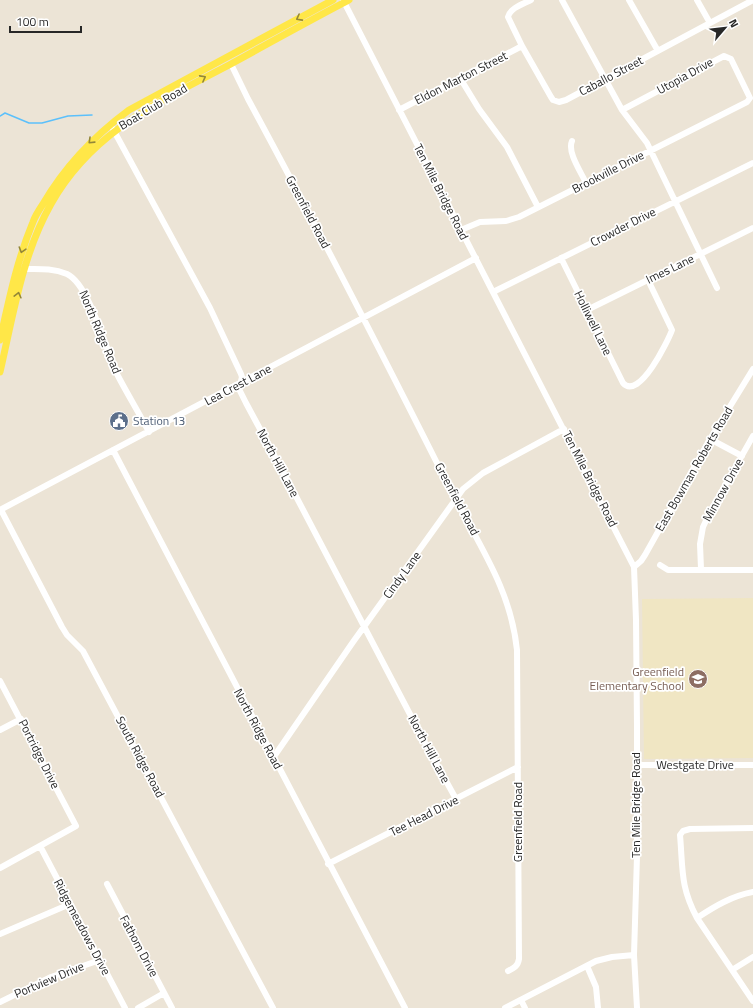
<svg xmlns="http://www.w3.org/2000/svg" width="753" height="1008" viewBox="0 0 753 1008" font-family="'Titillium Web',sans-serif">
<rect width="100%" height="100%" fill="#ece4d6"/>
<path fill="#f0e6c3" d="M753,598V758L644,759L642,599Z"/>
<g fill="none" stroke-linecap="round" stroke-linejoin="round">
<path stroke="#5cc0fb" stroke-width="1.5" d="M0,116L5,113L29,123H42L68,116L92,115"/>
<path stroke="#fff" stroke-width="6" d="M343,0L634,567L636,620L637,727V856L634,955L637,1008
M531,0C523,4 510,8 508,17L522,46L551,97L553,100L559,102L566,100L753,0
M562,0L622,110L647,143L717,288
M629,0L658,51
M697,0L710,23
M231,64L248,99C313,219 375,340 436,461C447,482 458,503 469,524C492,566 512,602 517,650L519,959C518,966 514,968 508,971
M460,78L479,109L507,147L538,207
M399,110L522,46
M113,129L210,308L241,374L242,377L239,389L246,403L288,481L424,741L456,799
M572,141C567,152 581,172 586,183
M461,230L480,222L506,221L519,217L747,102L750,98L731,59L724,56L622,110
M561,258L623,383C639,401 668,341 672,330L648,280
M25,269C39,269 53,268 67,274C90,285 106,351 118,376C128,395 139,413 149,432
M493,292L753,163
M587,310L753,228
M710,439L742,456
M113,450L405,1008
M0,510L476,258
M1,510L62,627L67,635L83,651L273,1008
M660,565L668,570H753
M634,567L641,561L645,555L710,439L753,369
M701,569L700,544L703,527L710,512L753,436
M0,681L76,826L0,868
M0,730L21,719
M273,758L353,642L463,489L483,473L564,429
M636,765H753
M753,828L690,829L683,831L680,835C683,869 680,886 697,918L753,1001
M40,846L125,1008
M328,864L518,767
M107,884L172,1008
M697,918C715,906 732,896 753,892
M0,934L70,904
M587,966L596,987L598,1008
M732,970L753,957
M521,1000L525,1008
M0,1002L51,977L100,960
M138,1008L164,993
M505,1008L596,961L612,957L634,955"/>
<path stroke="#ffe748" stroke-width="7" d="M0,340C9,300 17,260 33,222C35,216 39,210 43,204C65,166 94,136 129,110L333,0
M0,372C13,316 22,255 51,204C92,131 159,102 229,65C269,43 309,21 349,0"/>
</g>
<defs><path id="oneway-chevron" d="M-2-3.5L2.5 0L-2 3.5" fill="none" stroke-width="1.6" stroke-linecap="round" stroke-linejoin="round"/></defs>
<g stroke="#938738">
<use href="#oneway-chevron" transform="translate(299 18) rotate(152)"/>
<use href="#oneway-chevron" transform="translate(203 78) rotate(-28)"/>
<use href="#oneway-chevron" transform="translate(91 141) rotate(136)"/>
<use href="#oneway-chevron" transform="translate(22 250) rotate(107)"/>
<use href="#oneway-chevron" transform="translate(18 295) rotate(-76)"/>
</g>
<defs>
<symbol id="civic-disc" viewBox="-11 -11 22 22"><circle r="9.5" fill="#5c6f8a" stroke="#fff"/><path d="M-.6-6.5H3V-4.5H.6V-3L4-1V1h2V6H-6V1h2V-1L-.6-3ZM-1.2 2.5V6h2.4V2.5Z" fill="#fff"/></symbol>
<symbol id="school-disc" viewBox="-11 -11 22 22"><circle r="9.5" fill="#8d6e63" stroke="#fff"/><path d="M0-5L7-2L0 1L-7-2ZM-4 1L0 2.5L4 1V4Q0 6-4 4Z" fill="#fff"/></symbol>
</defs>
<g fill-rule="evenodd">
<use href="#civic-disc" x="108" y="410" width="22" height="22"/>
<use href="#school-disc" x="687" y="668" width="22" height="22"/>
</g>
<g text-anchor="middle" stroke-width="3.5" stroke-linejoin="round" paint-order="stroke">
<g font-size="12" fill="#272727" stroke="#fff">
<text transform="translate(611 76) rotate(-28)" y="4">Caballo Street</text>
<text transform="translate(685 76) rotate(-29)" y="4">Utopia Drive</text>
<text transform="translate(461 78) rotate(-27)" y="4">Eldon Marton Street</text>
<text transform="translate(153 107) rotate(-31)" y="4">Boat Club Road</text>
<text transform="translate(608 172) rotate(-27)" y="4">Brookville Drive</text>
<text transform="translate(441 192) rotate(63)" y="4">Ten Mile Bridge Road</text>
<text transform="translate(308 212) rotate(62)" y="4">Greenfield Road</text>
<text transform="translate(623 227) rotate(-27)" y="4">Crowder Drive</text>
<text transform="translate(670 269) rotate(-26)" y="4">Imes Lane</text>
<text transform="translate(593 323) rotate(64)" y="4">Holliwell Lane</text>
<text transform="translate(100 332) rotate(67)" y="4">North Ridge Road</text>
<text transform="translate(238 385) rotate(-28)" y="4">Lea Crest Lane</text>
<text transform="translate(278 463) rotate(62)" y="4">North Hill Lane</text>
<text transform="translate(694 469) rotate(-60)" y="4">East Bowman Roberts Road</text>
<text transform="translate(590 479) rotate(63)" y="4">Ten Mile Bridge Road</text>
<text transform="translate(723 490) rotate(-61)" y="4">Minnow Drive</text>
<text transform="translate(457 499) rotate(62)" y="4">Greenfield Road</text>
<text transform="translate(402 575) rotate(-54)" y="4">Cindy Lane</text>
<text transform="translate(258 729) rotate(62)" y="4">North Ridge Road</text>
<text transform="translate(429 749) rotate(62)" y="4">North Hill Lane</text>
<text transform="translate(39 754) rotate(63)" y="4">Portridge Drive</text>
<text transform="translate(140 757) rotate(62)" y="4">South Ridge Road</text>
<text x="695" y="769">Westgate Drive</text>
<text transform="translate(636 805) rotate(-90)" y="4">Ten Mile Bridge Road</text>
<text transform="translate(424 816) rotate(-27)" y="4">Tee Head Drive</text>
<text transform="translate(518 822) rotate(-90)" y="4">Greenfield Road</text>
<text transform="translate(82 927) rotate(62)" y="4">Ridgemeadows Drive</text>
<text transform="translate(139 946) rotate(62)" y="4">Fathom Drive</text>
<text transform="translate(49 980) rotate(-23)" y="4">Portview Drive</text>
</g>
<g font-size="12" fill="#4e5e75" stroke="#fff" text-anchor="start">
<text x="133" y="425">Station 13</text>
</g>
<g font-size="12" fill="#785e54" stroke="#fff" text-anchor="end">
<text x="684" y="676">Greenfield<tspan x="684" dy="14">Elementary School</tspan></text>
</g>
</g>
<g transform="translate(725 28) rotate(62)" stroke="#ffffff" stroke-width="3" paint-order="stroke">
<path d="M0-3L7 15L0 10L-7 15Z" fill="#272727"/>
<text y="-6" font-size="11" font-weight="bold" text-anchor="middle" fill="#272727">N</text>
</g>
<path d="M10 26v6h71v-6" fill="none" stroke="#272727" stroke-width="2"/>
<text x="16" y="26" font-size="12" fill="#272727" stroke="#ffffff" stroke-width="3" paint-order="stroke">100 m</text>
</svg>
